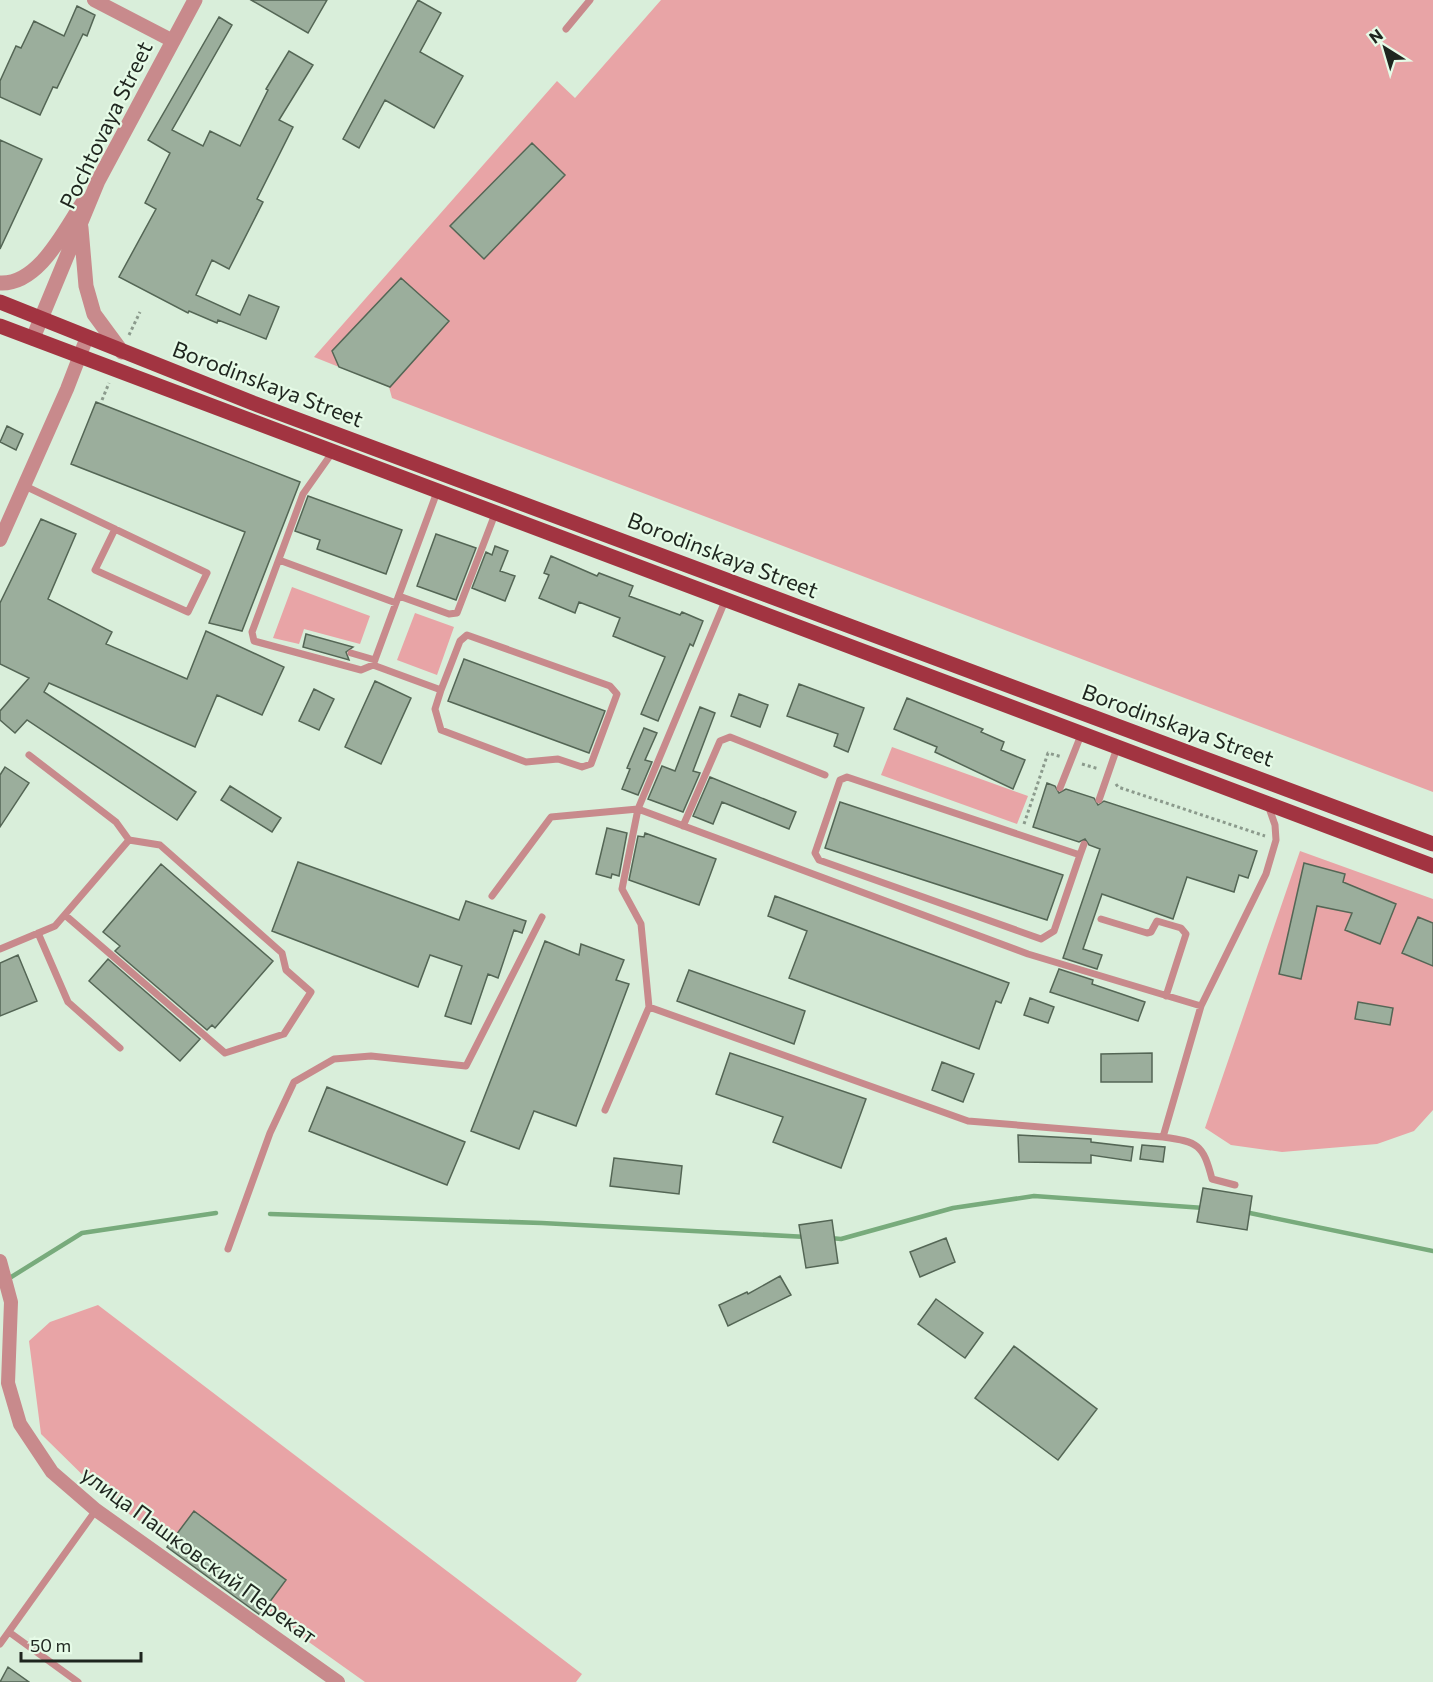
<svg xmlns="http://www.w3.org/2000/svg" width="1433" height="1682" viewBox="0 0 1433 1682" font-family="Commissioner,sans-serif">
<rect width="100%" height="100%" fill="#d9eeda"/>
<path fill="#e8a4a6" d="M661,0H1433V792L392,398L389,387L314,357L557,81L575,98Z
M292,587L370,616L360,644L304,629L299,644L273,638Z
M415,613L454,627L437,675L397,660Z
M892,747L1028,796L1017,824L881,775Z
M1300,851L1433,899V1110L1414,1131L1377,1144L1282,1152L1231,1145L1205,1128Z
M98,1305L582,1674L576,1682H365L104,1496L41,1434L29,1341L50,1322Z"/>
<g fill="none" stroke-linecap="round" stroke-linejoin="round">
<path stroke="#78ab7c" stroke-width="4.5" d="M1245,1212L1433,1251
M270,1214L542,1223L807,1237
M830,1238L841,1239L953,1208L1034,1196L1204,1208
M8,1279L82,1233L216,1213"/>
</g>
<path fill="#9bae9c" stroke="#546655" stroke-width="1.5" d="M251,0H327L308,33Z
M418,0L441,13L420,52L463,76L434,128L385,100L359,148L343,139Z
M77,6L95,15L87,36L83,34L57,88L53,87L40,115L0,97V81L16,46L21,48L34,21L64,36Z
M219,17L232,25L172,130L203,146L210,131L240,146L268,90L266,89L289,51L313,65L279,120L293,127L257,199L263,202L229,269L212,260L196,295L240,315L249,295L279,307L266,339L218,320L217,323L189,311L188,313L119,277L156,209L145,203L170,153L148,140Z
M0,140L42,159L0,249Z
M532,143L565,175L484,259L450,226Z
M401,278L449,321L390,387L339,367L332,351Z
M96,402L300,482L242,631L209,623L245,532L71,464Z
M7,426L23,434L16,450L0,442Z
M308,496L402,530L386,574L317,549L320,540L295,531Z
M41,519L76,534L48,599L112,632L106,644L187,679L206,631L284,667L262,715L217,695L195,747L49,683L44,692L196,792L177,820L27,720L15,733L0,720V711L29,678L0,664V603Z
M436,534L476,548L456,600L417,586Z
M495,546L508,551L500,571L515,576L505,601L472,588L486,552L492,555Z
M551,556L597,576L599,573L633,586L629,596L680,615L682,612L703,621L693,646L690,644L658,721L641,714L665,657L613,636L620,618L579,602L575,613L539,598L549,575L544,573Z
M306,634L353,647L346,652L349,660L303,647Z
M464,659L605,711L589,753L448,701Z
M375,681L411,698L381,764L345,747Z
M799,684L864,708L848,752L834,746L838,734L787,716Z
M314,689L334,699L319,730L299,721Z
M739,694L768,705L760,727L731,716Z
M907,698L983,729L981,732L1004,742L1001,750L1025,760L1013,789L935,752L937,747L894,729Z
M700,707L715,713L693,771L700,773L683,812L648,799L662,766L675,771Z
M644,728L657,733L645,760L652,762L638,795L622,789L630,769L627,768Z
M5,767L29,783L0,827V775Z
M710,777L796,812L789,829L722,802L713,824L693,816Z
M1047,783L1055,786L1059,793L1066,789L1094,798L1098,805L1104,801L1257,851L1248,878L1239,875L1234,892L1187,877L1173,919L1102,894L1083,949L1102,955L1097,969L1063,958L1100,849L1089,845L1085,839L1079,842L1033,827Z
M230,786L281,818L272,832L221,800Z
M840,802L1063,875L1047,920L825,848Z
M607,828L627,833L619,876L612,874L611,878L596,874Z
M645,833L716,859L699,905L629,880L638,836L644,837Z
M298,862L459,920L466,901L526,921L522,933L514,930L498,978L488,974L471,1024L445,1016L462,966L430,955L418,987L272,931Z
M1304,863L1345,874L1343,882L1396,904L1380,944L1345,930L1352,913L1317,906L1301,979L1279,974Z
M161,864L273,961L215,1028L212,1025L207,1030L115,951L120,946L103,932Z
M775,896L1009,983L1001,1003L996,1001L979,1049L789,978L807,931L768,916Z
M1418,917L1433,923V966L1402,953Z
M545,941L579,955L581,944L624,960L616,980L629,984L576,1126L534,1111L519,1149L471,1131Z
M18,955L37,1001L0,1016V963Z
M108,959L200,1039L180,1061L89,981Z
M1059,969L1093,980L1092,984L1145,1002L1138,1021L1050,992Z
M689,970L805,1011L794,1044L677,1001Z
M1030,998L1054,1007L1048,1023L1024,1015Z
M1358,1002L1393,1008L1390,1025L1355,1019Z
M730,1053L866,1099L841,1168L773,1142L783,1117L716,1094Z
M1152,1053V1082H1101V1054Z
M942,1062L974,1074L963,1102L932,1090Z
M327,1087L465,1142L447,1185L309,1131Z
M1018,1135L1091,1139V1142L1133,1147L1131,1161L1091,1155V1163L1019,1162Z
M1142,1145L1165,1147L1163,1162L1140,1159Z
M614,1158L682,1166L679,1194L610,1186Z
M1203,1188L1252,1196L1247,1230L1197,1222Z
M832,1220L838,1263L806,1268L799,1225Z
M946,1238L955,1262L920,1277L910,1252Z
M780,1276L791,1295L728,1326L719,1305L747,1292L748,1294Z
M936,1299L983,1333L965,1358L918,1324Z
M1014,1346L1097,1409L1058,1460L975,1398Z
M194,1511L286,1580L260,1615L167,1547Z
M8,1667L29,1682H0Z"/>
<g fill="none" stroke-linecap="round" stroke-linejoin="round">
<path stroke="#8b9a8c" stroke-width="3" stroke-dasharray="3 3" stroke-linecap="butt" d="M129,335L140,312
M102,400L109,383
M1082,764L1099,769
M1116,784L1118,787L1265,836
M1024,824L1048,753L1062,757"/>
<path stroke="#c88a8c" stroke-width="7" d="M566,29L590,0
M332,453L303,494L252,632L254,641L361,670L373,665L441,690L435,709L441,730L526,762L558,759L582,767L591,764L617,694L610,686L467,635L460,641L441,690
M25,486L207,573L188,612L95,570L115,529
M279,560L396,603
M399,596L449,614L457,613L495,514
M725,601L638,809L1028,954L1201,1006L1266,874L1276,840L1275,825L1268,805
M351,653L375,660
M373,665L437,492
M847,777L1080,855L1054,931L1041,939L819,860L815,853L840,780Z
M1060,788L1081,735
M1099,800L1117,748
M683,826L720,741L730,737L825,775
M1080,855L1084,844
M492,896L551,817L638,809L622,889L641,924L649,1007L605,1110
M65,915L225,1053L284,1034L311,992L286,970L282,953L160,845L129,840
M1101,919L1147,933L1151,932L1157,921L1181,928L1186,934L1166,996
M38,933L68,1002L120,1048
M0,949L55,926L129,840L116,822L29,755
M649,1007L968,1121L1163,1137L1201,1006
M1163,1137C1198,1142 1203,1144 1212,1179L1235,1185
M228,1249L270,1133L294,1082L334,1059L371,1056L466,1066L542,917
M9,1632L78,1682
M0,1644L96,1510"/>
<path stroke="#c88a8c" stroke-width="14" d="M94,0L173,41
M0,540L67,389L87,337
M0,1261L11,1302L8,1383L20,1424L52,1472L96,1510L338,1682"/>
<path stroke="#c88a8c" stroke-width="15" d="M81,228L86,286L94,314L122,352
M0,283C39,285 65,229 84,201
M33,338L98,181L195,0"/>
<path stroke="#a23441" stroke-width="15" d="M0,302L253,403L1433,844
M0,326L1433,866"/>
</g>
<g text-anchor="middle" stroke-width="4.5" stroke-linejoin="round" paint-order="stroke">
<g font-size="22" fill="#1e251e" stroke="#e6fbe7">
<text transform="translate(106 125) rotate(-64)" y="8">Pochtovaya Street</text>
<text transform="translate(268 384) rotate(21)" y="8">Borodinskaya Street</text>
<text transform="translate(723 555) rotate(21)" y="8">Borodinskaya Street</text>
<text transform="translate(1178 725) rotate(20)" y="8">Borodinskaya Street</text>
<text transform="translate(199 1555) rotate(36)" y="8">улица Пашковский Перекат</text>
</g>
</g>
<g transform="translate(1385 48) rotate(323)" stroke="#e6fbe7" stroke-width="4.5" paint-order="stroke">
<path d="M0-4.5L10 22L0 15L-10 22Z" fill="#1e251e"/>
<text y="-9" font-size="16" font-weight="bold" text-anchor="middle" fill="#1e251e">N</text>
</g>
<path d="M21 1652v9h120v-9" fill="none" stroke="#1e251e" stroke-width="3"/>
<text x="30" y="1652" font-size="18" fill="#1e251e" stroke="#e6fbe7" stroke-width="4.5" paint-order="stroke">50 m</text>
</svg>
